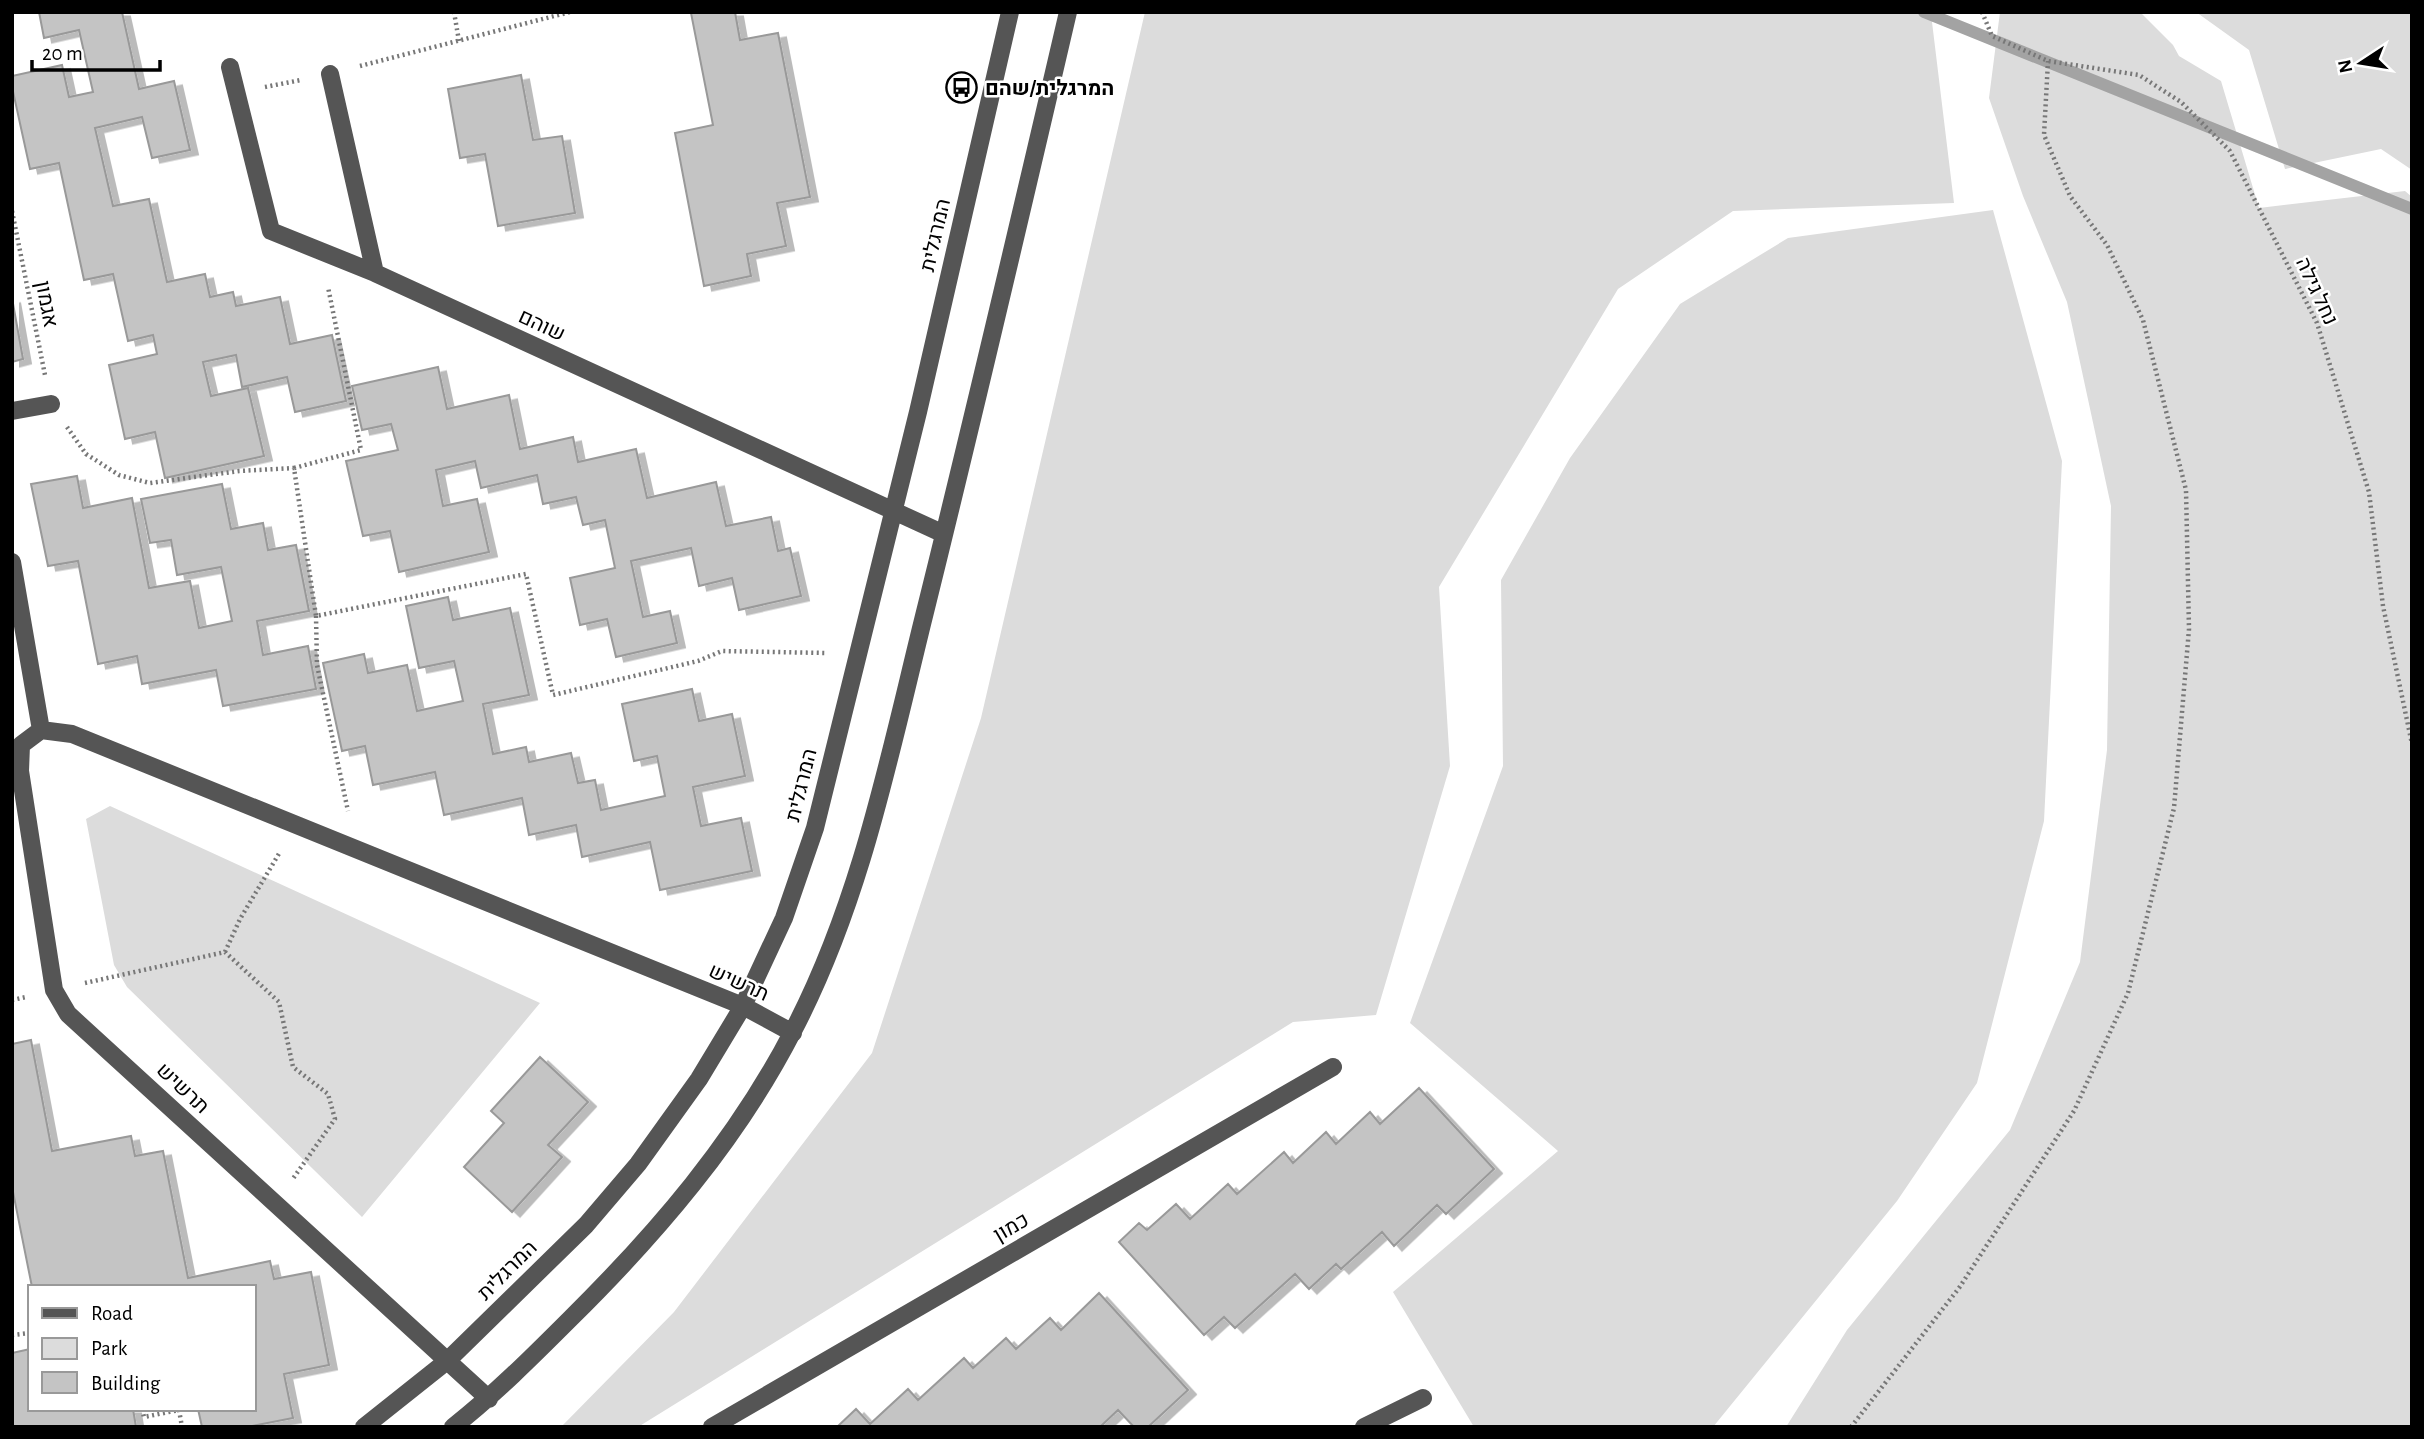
<svg xmlns="http://www.w3.org/2000/svg" width="2424" height="1439" viewBox="0 0 2424 1439" font-family="'Alegreya Sans',Heebo,sans-serif">
<defs>
<filter id="shadow"><feDropShadow dx="8" dy="4.5" stdDeviation="0" flood-color="#0004"/></filter>
</defs>
<rect width="100%" height="100%" fill="#fff"/>
<path fill="#dcdcdc" d="M1145,12H1946L1932,22L1954,203L1733,211L1618,289L1439,587L1450,766L1376,1015L1293,1022L638,1427H561L674,1312L872,1053L981,718Z
M2000,12H2140L2173,45L2179,56L2221,81L2259,208L2405,191L2412,197V1427H1786L1847,1330L2010,1130L2080,962L2107,750L2111,506L2067,302L2023,196L1989,98Z
M2196,12H2412V170L2381,149L2285,169L2249,50Z
M1993,210L2062,461L2044,821L1977,1083L1897,1201L1713,1427H1474L1393,1292L1558,1151L1410,1023L1503,766L1501,580L1570,458L1680,304L1788,238Z
M110,806L540,1003L362,1217L127,987L114,965L86,819Z"/>
<g fill="none" stroke-linecap="round" stroke-linejoin="round">
<path stroke="#a3a3a3" stroke-width="12" d="M1924,12L2412,209"/>
</g>
<path fill="#c4c4c4" stroke="#999" stroke-width="2" filter="url(#shadow)" d="M39,12H122L139,89L174,81L190,150L152,158L142,117L95,128L113,206L149,199L167,282L205,274L210,297L233,292L236,306L280,297L290,344L332,335L346,401L295,412L287,377L242,387L236,355L203,362L211,396L248,388L264,456L165,478L155,432L125,439L109,365L157,354L153,335L128,341L113,274L84,280L59,163L30,169L12,87V76L62,65L69,97L93,92L79,30L44,38Z
M735,12L740,40L778,33L810,197L777,203L786,246L747,254L751,276L704,286L675,133L713,125L691,13Z
M521,75L533,140L562,136L575,213L498,226L485,154L460,158L448,89Z
M12,298L23,359L12,362Z
M438,367L447,409L509,395L520,449L573,437L578,462L636,449L647,498L716,482L726,526L771,517L778,551L790,548L801,596L739,610L732,578L699,586L691,548L631,561L643,617L670,611L677,643L616,657L607,619L580,625L570,578L615,568L605,520L583,525L576,497L543,504L537,475L481,488L475,461L436,470L443,506L477,499L489,552L399,572L390,531L363,536L346,461L398,450L391,424L362,430L352,386Z
M77,476L83,508L132,498L149,588L190,581L199,628L232,621L221,567L177,575L171,540L150,543L141,499L222,484L231,529L263,523L268,550L296,545L309,611L257,621L263,655L308,646L316,689L223,706L216,670L142,684L137,656L98,664L78,561L48,566L31,484Z
M448,597L453,620L510,608L529,695L483,704L493,754L526,747L529,762L571,753L578,783L595,780L601,810L665,796L657,756L634,761L622,704L692,689L699,721L732,714L745,776L693,787L701,826L741,818L752,871L660,890L650,842L582,857L576,825L529,835L522,798L444,815L435,772L373,785L365,746L342,751L323,663L364,654L368,673L407,665L417,711L463,701L454,661L419,668L406,606Z
M31,1040L52,1151L131,1136L135,1156L163,1151L188,1278L270,1261L274,1279L311,1272L329,1365L284,1374L293,1418L247,1427H202L198,1409H254V1287H32L12,1187V1044Z
M540,1057L588,1102L548,1145L562,1157L512,1212L464,1167L504,1123L491,1111Z
M1419,1088L1494,1169L1446,1214L1437,1205L1394,1246L1382,1232L1341,1269L1336,1264L1309,1289L1295,1274L1235,1328L1224,1317L1204,1335L1119,1242L1139,1223L1147,1230L1176,1204L1190,1219L1228,1184L1237,1194L1284,1152L1293,1163L1326,1132L1336,1144L1370,1112L1380,1124Z
M1099,1293L1188,1390L1148,1427H1134L1118,1410L1100,1427H837L856,1409L870,1424L908,1389L918,1400L964,1358L973,1368L1006,1338L1016,1349L1050,1318L1061,1330Z
M30,1349V1409H133L136,1427H12V1353Z"/>
<g fill="none" stroke-linecap="round" stroke-linejoin="round">
<path stroke="#777" stroke-width="4.5" stroke-dasharray="2 3.5" stroke-linecap="butt" d="M454,12L459,41
M1982,12L1992,36L2048,61L2139,75L2181,102L2230,151L2317,323L2369,492L2383,606L2412,744
M360,66L570,12
M265,87L301,80
M12,211L45,375
M67,427L86,454L119,475L150,483L239,471L294,468L316,616L526,574L553,695L698,661L722,651L827,653
M294,468L361,450L328,287
M316,616L317,665L348,811
M225,952L240,919L280,852
M85,983L225,952L279,1002L293,1067L328,1094L335,1119L292,1180
M12,1000L26,997
M12,1335L30,1333
M142,1409L144,1417L179,1410L182,1427
M1851,1427L1959,1288L2074,1111L2128,993L2174,808L2189,629L2186,490L2143,320L2107,245L2070,196L2044,135L2048,61"/>
<path stroke="#555" stroke-width="18" d="M230,67L271,231L375,273L944,534
M330,74L375,273
M12,411L51,404
M12,562L41,730
M489,1399L68,1014L54,990L20,771L21,745L41,730L72,734L743,1006L793,1033
M364,1427L447,1361L586,1225L638,1164L699,1079L743,1006L784,918L815,828L918,412L1010,12
M453,1427C495,1394 532,1357 570,1319C656,1234 737,1140 793,1031C861,901 889,757 924,616C974,415 1021,214 1068,12
M712,1427L1333,1067
M1364,1427L1423,1398"/>
</g>
<defs>
<symbol id="bus-ring" viewBox="-11 -11 22 22"><circle r="9.5" fill="#fff" stroke="#000" stroke-width="1.5"/><path d="M-5-6H5V4H4V6H2V4H-2V6H-4V4H-5ZM-3.5-4V0h7V-4ZM-3.5 1.2v1.5H-2V1.2ZM2 1.2v1.5H3.5V1.2Z" fill="#000"/></symbol>
</defs>
<g fill-rule="evenodd">
<use href="#bus-ring" x="944" y="70" width="35" height="35"/>
</g>
<g text-anchor="middle" stroke-width="5" stroke-linejoin="round" paint-order="stroke">
<g font-size="21" font-weight="bold" fill="#000" stroke="#fff" text-anchor="start">
<text x="985" y="95">המרגלית/שהם</text>
</g>
<g font-size="21" fill="#000" stroke="#fff">
<text transform="translate(935 235) rotate(-77)" y="7">המרגלית</text>
<text transform="translate(2317 291) rotate(65)" y="7">נחל גילה</text>
<text transform="translate(47 304) rotate(79)" y="7">אגמון</text>
<text transform="translate(542 325) rotate(25)" y="7">שוהם</text>
<text transform="translate(801 785) rotate(-76)" y="7">המרגלית</text>
<text transform="translate(739 982) rotate(24)" y="7">תרשיש</text>
<text transform="translate(183 1088) rotate(43)" y="7">תרשיש</text>
<text transform="translate(1011 1227) rotate(-30)" y="7">כמון</text>
<text transform="translate(507 1270) rotate(-45)" y="7">המרגלית</text>
</g>
</g>
<rect width="2424" height="1439" fill="none" stroke="#000000" stroke-width="28"/>
<rect x="28" y="1285" width="228" height="126" fill="#ffffff" stroke="#999999" stroke-width="2"/>
<rect x="42" y="1308" width="35" height="10" fill="#555555" stroke="#999999" stroke-width="2"/>
<text x="91" y="1320" font-size="21" fill="#000000">Road</text>
<rect x="42" y="1338" width="35" height="21" fill="#dcdcdc" stroke="#999999" stroke-width="2"/>
<text x="91" y="1355" font-size="21" fill="#000000">Park</text>
<rect x="42" y="1372" width="35" height="21" fill="#c4c4c4" stroke="#999999" stroke-width="2"/>
<text x="91" y="1390" font-size="21" fill="#000000">Building</text>
<g transform="translate(2361 63) rotate(258)" stroke="#ffffff" stroke-width="5" paint-order="stroke">
<path d="M0-5L12 26L0 18L-12 26Z" fill="#000000"/>
<text y="-10" font-size="19" font-weight="bold" text-anchor="middle" fill="#000000">N</text>
</g>
<path d="M32 60v10h128v-10" fill="none" stroke="#000000" stroke-width="3.5"/>
<text x="42" y="60" font-size="21" fill="#000000" stroke="#ffffff" stroke-width="5" paint-order="stroke">20 m</text>
</svg>
